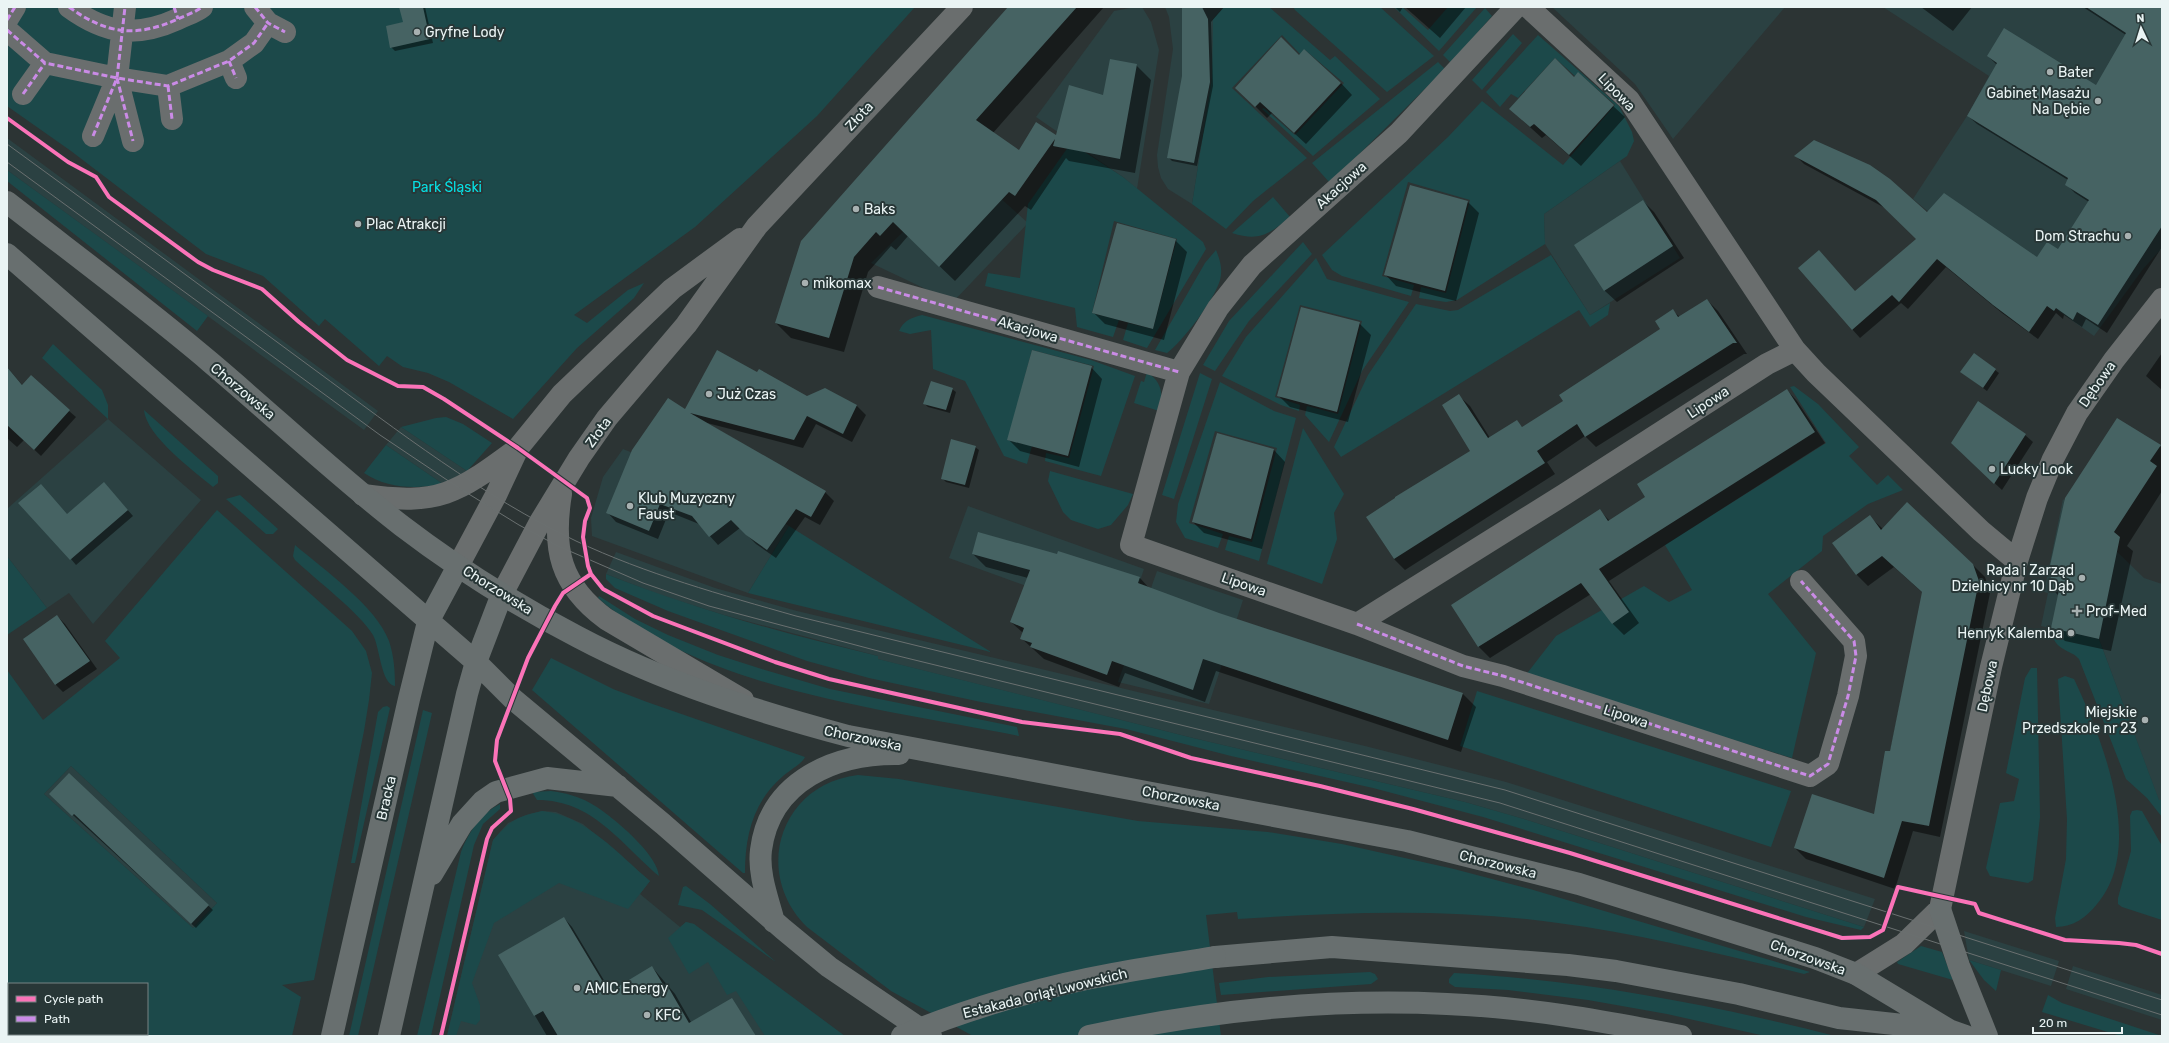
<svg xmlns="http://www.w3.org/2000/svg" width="2169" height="1043" viewBox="0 0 2169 1043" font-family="Rubik,sans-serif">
<rect width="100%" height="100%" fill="#2c3434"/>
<path fill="#2b4142" d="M1135,7H1142L1151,22L1159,50L1137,189L1123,177L1036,117L1114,11Z
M1165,7H1224L1213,19L1212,78L1192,204L1168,189L1161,178L1158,167L1157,155L1173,49L1169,17Z
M1552,7H1785L1673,139L1635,84Z
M1883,7H2149L2162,15V248L2143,269L2094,336L1989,262L1913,199L1967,116L1989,76Z
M7,138L378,411L364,430L7,170Z
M1620,161L1680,258L1590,315L1545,244L1544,214Z
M968,169L1028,223L953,302L871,263Z
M108,419L201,500L93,624L69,593L47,608L7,556V509Z
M401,427L467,471L443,484L386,445Z
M623,449L738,496L789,526L748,593L592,536L591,518L603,477Z
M2063,499L2144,578L2162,584V800L2159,801L2099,639L2041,626L2048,593L2044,592Z
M968,506L1144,569L1126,622L949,558Z
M616,552L715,588L797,611L1365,746L1506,782L1875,899L1864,927L1524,819L1465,802L1193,738L877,659L878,656L724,615L660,595L606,574Z
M1157,571L1243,600L1209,704L1118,682Z
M71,766L217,903L193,928L44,794Z
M542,811L556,812L583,824L650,881L640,894L680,927L686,922L694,924L776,1036H447L493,840L508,823L526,815Z
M1964,931L2059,961L2051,986L1969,960Z
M2073,966L2162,995V1020L2066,989Z"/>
<path fill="#1c494a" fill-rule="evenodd" d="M7,7H915L817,116L695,227L574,315L587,323L628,290L644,283L634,298L577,348L513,419L449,382L428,373L403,367L387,356L379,366L325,319L319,326L263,276L206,254L71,151L7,106Z
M1224,7H1269L1330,60L1335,56L1380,99L1313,156L1262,109L1264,108L1295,135L1344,83L1305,50L1300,54L1282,35L1232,88L1307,158L1253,201L1226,229L1192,204L1212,78L1213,19Z
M1293,7H1380L1434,56L1387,92L1295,10Z
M1394,7H1402L1428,30L1448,7H1477L1439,51Z
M1485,8L1492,16L1451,63L1443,55Z
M1513,34L1522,43L1482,90L1472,80Z
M1538,35L1619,106L1632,132L1634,141L1627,156L1544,214L1545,244L1457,300L1446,302L1419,298L1421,287L1446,293L1470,200L1408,182L1382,276L1414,285L1411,296L1342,276L1332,270L1322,255L1448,137L1482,101L1563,165L1615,105L1579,73L1575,76L1555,58L1518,98L1511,94L1500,107L1486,92Z
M1438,62L1445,69L1330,183L1312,163Z
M1071,143L1123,177L1203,242L1206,249L1147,348L1123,340L1128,323L1153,329L1177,239L1114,221L1092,313L1119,320L1113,337L1077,327L1075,308L985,286L988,273L1020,278L1028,204Z
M7,170L208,316L197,331L7,181Z
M1273,197L1290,217C1269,234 1260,242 1232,233Z
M1303,242L1312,254L1249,321L1215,371L1203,365L1229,321Z
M1216,250C1220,260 1223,269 1220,280C1215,299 1183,341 1167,353L1155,350L1205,263Z
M1551,255L1590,315L1610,303L1608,315L1590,327L1579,310L1341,457L1334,447L1368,375L1416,304L1450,311L1458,310Z
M1316,258L1327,279L1409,302L1362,371L1329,442L1305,415L1307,406L1338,414L1362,321L1300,305L1275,397L1300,405L1299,411L1281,405L1222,376L1246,337Z
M922,315L1091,360L1135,376L1101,476L1045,461L1046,453L1069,458L1094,366L1032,350L1008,440L1032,446L1027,464L1004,456L965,381L933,369L931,330L910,334L899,331C904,320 911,318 922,315Z
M53,344L102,390L108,405V419L42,358Z
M1147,372C1162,382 1164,395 1159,411L1134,403L1141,381L1144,382Z
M1200,373L1212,379L1174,499L1162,495Z
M1220,382L1274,411L1296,418L1259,561L1225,550L1229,536L1252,542L1277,448L1215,431L1189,523L1223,534L1218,548L1185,538L1176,522L1178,504Z
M1794,386L1818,404L1859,447L1849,456L1877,485L1888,475L1903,490L1868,504L1823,536L1822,551L1768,594L1816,653L1792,758L1525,676L1556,636L1644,586L1669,602L1692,590L1665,545L1826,443L1790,387Z
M144,410L218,476V483L213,487C194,471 146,436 144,410Z
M446,417L463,424L492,443L467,471L401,427L436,418Z
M1303,428L1344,494L1334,513L1337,539L1322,584L1267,564Z
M386,445L443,484C416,489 388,489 364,473Z
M1050,471L1133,494L1128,505L1111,525L1098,529L1071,520L1063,512L1048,481Z
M240,495L278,529L273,534H266L226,499Z
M217,510L352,631L366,651L372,673L369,700L364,731L314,980L282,985L301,997L292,1036H7V670L43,720L120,658L105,641ZM71,766L217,903L193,928L44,794ZM9,984H147V1034H9Z
M789,526L991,652L748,593Z
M295,545C323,569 376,606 389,641C394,656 395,671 395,686C381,684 380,648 373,635C360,613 315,579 295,560L293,556Z
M7,556L47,608L7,635Z
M606,574C694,609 786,634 878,656V659L1193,738L1465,802L1524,819L1864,927L1861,930L1806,917L1483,817L1373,788L1231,756L1126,729L981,702L869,678L807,661L668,611L615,588L606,579Z
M599,596L635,619L668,635L718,655L765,670L830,689L1017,727L1019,736C884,709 704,690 598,598Z
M2046,627L2099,639L2159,800H2162V817L2147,798L2126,779L2079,659C2073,652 2066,652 2059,646C2053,641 2052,633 2046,627Z
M551,658L613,689L647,702L805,757C802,764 788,771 782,777C753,802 745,836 745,873H743L532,690Z
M2031,668H2037L2040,817L2033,880L2028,883L1990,876L1986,868L2000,803L2014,801L2019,779L2006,773L2025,678Z
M2065,676L2074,679C2102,738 2146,847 2097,904C2087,917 2073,927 2056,927L2055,918L2066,859L2067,819L2058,679Z
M1477,691L1791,791L1771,847L1460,746Z
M387,706L390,708L355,863H351L378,712L383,707Z
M423,710L432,713L358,1036H349Z
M858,775L899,779L1138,821L1268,832L1342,844L1454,869L1530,889L1810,972L1804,974C1723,955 1641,934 1558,923C1452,908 1344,912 1238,919L1237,912L1206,915L1221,1036H973L891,991L807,927C752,873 780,784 858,775Z
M551,791C565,793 578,796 590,803C609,813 658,854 659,876C620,843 593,800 537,800L532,792Z
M500,804V809L483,824L474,845L431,1036H417L461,852C469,832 480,814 500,804Z
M2137,810L2142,811L2162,846V920L2122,907L2118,904V898L2131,851L2130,816L2132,811Z
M542,811C585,815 618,854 650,881L628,909L559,883L494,923L472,983L480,1005V1020L476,1025L461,1021L456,1036H447L493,840C511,820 516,817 542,811Z
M686,886L710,904L776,962L702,910L678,905L683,887Z
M686,922L694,924L845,1036H765L736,991L727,995L708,962L689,974L668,938Z
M1921,946L1942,952L1953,980L1898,964L1897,962Z
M1969,960L2001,970L1996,991L1984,980Z
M1370,972L1375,974L1378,979L1371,984L1221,995L1219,983L1268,977Z
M1454,973C1583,980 1710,1004 1835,1036H1765L1667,1014L1588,1000L1508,990L1455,987L1449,983V979Z
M2048,995L2062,1003L2162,1036H2121L2042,1012Z"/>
<path fill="#0007" d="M400,7H425L433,43L395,51L391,47L404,23Z
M1009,7H1104L993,133L1019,151L1056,136L1104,97L1136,65L1151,80L1135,173L1069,161L1066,158L1031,210L1025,206L955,281L908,236L896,250L891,246L868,272L844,352L791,338L776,323Z
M1183,7H1224L1211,22L1213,86L1197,166L1172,161L1168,157L1183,76Z
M1395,7H1403L1400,12Z
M1405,7H1466L1440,38Z
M1921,7H1972L1953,31Z
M2083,7H2162V247L2107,333L2086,319L2082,327L2064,315L2063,319L2056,313L2038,339L2002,313L1946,267L1908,309L1901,303L1860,338L1852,329L1819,251L1855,292L1917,239L1885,208L1804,164L1796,156L2037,259L2058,251L2089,202L2075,193L2066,184L2068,180L1977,124L1968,116L1997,65L1988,56L2097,86L2126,35Z
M1299,56L1341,83L1352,95L1306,144L1272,113L1267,118L1248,99Z
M1578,74L1625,117L1581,166L1546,135L1542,138L1522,120Z
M1643,201L1654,212L1684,258L1617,302L1605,291L1576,245Z
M1468,202L1479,213L1456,301L1396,286L1385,274Z
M1175,240L1187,252L1164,340L1105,324L1093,312Z
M1707,300L1718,311L1747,354H1744L1596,447L1585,436L1547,462L1555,474L1405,570L1394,559L1367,518L1471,451L1459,396L1470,406L1490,438L1517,422L1523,428L1564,401L1661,329L1673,311L1680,317Z
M1359,323L1371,335L1348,422L1290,407L1279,396Z
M2162,353V390L2146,376Z
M1974,354L1999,373L1987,391L1961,372Z
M7,367L23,386L69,411L76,417L41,456L24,440L17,447L8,439L7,440Z
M1091,367L1102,379L1079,467L1020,451L1009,440Z
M757,373L807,398L825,389L857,406L866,415L852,442L816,424L803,448L707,423L825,492L834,501L820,525L805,517L776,558L756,544L740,528L718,545L699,524L669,512L658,539L616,522L608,513L685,411Z
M952,389L956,392L950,413L928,407L925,404Z
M1787,390L1797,401L1825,443L1609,581L1639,623L1624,635L1613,624L1591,594L1490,658L1479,647L1453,605L1600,511L1610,521L1647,498Z
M1217,434L1274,450L1285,462L1262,549L1204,533L1193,522Z
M2025,435L2033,442L2002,490L1960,451Z
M2160,446L2162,448V491L2127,546L2133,551L2111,651L2065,641L2052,628L2059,596L2050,587L2052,577L2049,574Z
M975,447L979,450L969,488L946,482L942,478Z
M104,483L133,516L76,565L71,559L67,515Z
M1870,517L1883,529L1973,565L1985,577L1990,593L1940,837L1913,831L1895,889L1806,859L1795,848L1875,816L1890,752L1923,593L1894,567L1868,586L1857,575L1834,543Z
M973,554L1140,578L1150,589L1219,614L1463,694L1476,707L1461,752L1216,671L1205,702L1125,673L1119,687L1044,659L1021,638L1023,633L1011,622L1028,578L986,567Z
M57,616L65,624L97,669L63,692L56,685L24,639Z
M69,775L213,910L196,928L50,794Z
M564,918L572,927L611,992L652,967L675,994L699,1036H547L499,955Z"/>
<path fill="#466363" d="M399,7H423L430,39L390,48L386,26L403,22Z
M1008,7H1077L976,120L1019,150L1036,122L1056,135L1069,85L1103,95L1110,59L1137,64L1120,159L1053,146L1055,139L1015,196L1009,192L939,267L893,222L880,236L876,232L854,257L829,338L775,323L801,241Z
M1182,7H1202L1208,19L1210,82L1194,163L1167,158L1182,76Z
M2086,7H2162V226L2098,325L2077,312L2073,320L2056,308L2054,311L2047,306L2029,332L1993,305L1937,259L1899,302L1892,295L1852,330L1798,268L1819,250L1855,291L1916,239L1876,200L1794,156L1814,140L1870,165L1890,179L1927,212L1944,193L2037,257L2047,242L2058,249L2089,200L2065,185L2068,178L1967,116L1997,63L1987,56L2004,28L2096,85L2126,33Z
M1281,37L1299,55L1304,49L1341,83L1294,133L1260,102L1255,107L1235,88Z
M1555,58L1574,77L1578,72L1614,105L1569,155L1534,124L1530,127L1509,109Z
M1410,185L1468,201L1445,291L1384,275Z
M1643,200L1673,246L1604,291L1574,245Z
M1117,223L1176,239L1153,329L1092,313Z
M1707,299L1737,343H1733L1585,437L1577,424L1537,451L1545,463L1394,559L1366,517L1395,498V497L1470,451L1442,405L1459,394L1488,438L1517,420L1522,427L1563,401L1559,395L1660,329L1655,321L1673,309L1678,317Z
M1301,307L1360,322L1337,412L1277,396Z
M717,350L757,372L759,369L807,396L825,388L857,405L843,434L807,416L794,440L690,413L826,491L811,517L796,509L767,550L746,535L731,520L709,537L692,516L660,504L649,531L606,513L632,450L668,398L685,409Z
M1032,350L1092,366L1068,456L1007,440Z
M1974,353L1996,369L1983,388L1960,372Z
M7,367L22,385L31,375L70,410L34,450L7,425Z
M931,381L953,388L946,410L923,404Z
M1787,389L1815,432L1599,569L1629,612L1612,624L1581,583L1478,647L1451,605L1600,509L1608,521L1645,497L1637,484Z
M1978,401L2026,434L1994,484L1951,443Z
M2117,418L2161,445L2150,461L2157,466L2114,532L2120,537L2099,639L2051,628L2059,590L2049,588L2051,576L2048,575L2065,498Z
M1217,433L1274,449L1251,539L1192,522Z
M951,439L976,446L965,485L941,479Z
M104,482L128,510L70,560L18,503L41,484L67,514Z
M1907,502L1973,564L1979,581L1929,826L1902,821L1884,878L1794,848L1812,794L1874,814L1885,751H1890L1922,592L1882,556L1856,575L1832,543L1870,515L1881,530Z
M978,532L1057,554L1058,551L1140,577L1138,583L1219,613L1463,693L1448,740L1203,659L1193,690L1112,661L1107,675L1030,647L1032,643L1020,639L1024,628L1010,622L1030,570L972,554Z
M57,615L90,661L55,685L23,639Z
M69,773L209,905L191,924L74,814L72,816L49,794Z
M564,917L609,992L652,966L664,986L667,985L689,1023L732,998L756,1036H558L543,1011L534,1016L498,955Z"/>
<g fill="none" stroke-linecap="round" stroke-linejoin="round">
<path stroke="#6a6e6e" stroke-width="22" d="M69,7C106,34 136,38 178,19C186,15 196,12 202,7
M255,7L268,23L285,32
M1516,7L1399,133L1252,265L1218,308L1179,372L1131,545L1357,624L1565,494L1767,364L1795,350
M1528,7L1629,100L1795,350L1816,373L1981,531L2017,561
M7,20L15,7
M7,30L45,63L117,78L168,86L229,61L254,43L268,23
M229,61L236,78
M117,78L133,141
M168,86L172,119
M23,94L45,63
M93,136L117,78L125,7
M878,287L1179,372
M561,494C552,549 560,585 606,619L743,700
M363,495C440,506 457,493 517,449
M458,566L496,495L518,448L562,394L672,289L740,239
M502,594L540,522L579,458L607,418L686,325L757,226L962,7
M1357,624L1463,666L1503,676L1810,776L1828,764L1848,696L1856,656L1854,641L1801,581
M1856,974L1904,944L1940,909L1991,667L2017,561L2037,498L2053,459L2077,413L2114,360L2162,299"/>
<path stroke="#686f6f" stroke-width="22" d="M7,202C75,255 144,306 210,362C274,416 336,475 402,526C457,568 516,605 578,637C663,682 755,711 848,736L1407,841L1579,884L1815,958L1856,974L1949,1030
M7,254L476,662L513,699L663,824L783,929L829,967L931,1036
M432,874L462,824L483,801L496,792L547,778L618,786
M1940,909L1959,966L1987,1036
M774,922C768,899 758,874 761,850C770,780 836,753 899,754
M1215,957L1332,947L1568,965L1616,971L1739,994L1839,1018L1949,1030L1966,1036
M332,1036L409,699L428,622L458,566
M389,1036L467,694L476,662L502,594
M1089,1036C1206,1011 1327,998 1447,1004C1526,1007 1603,1021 1681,1036"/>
<path stroke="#6a7070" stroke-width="1" d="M7,144C110,219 212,294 315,370C398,431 482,496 576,541C646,574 722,595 796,616L1505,790L2162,1000
M7,162L380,435L459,488L519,525L558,546L643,583L709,606L882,652L1500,803L2162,1015"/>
<path stroke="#686f6f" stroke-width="22" d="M902,1036C964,1010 1041,987 1107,975C1143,968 1179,963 1215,957"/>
<path stroke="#ca8be6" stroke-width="3" stroke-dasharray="6 3" stroke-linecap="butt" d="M69,7C106,34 136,38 178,19C186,15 196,12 202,7
M174,7L178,19
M255,7L268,23L285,32
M7,20L15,7
M7,30L45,63L117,78L168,86L229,61L254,43L268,23
M229,61L236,78
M117,78L133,141
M168,86L172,119
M23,94L45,63
M93,136L117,78L125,7
M878,287L1179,372
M1357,624L1463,666L1503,676L1810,776L1828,764L1848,696L1856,656L1854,641L1801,581"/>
<defs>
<path id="cycleway" d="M7,118L68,162L96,177L109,197L198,262L213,270L262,289L299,322L347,360L398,386L423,387L444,399L518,448L587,498L590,508L585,521L583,537L588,566L591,574L603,589L653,616L775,662L829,679L1022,722L1120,734L1191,758L1320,786L1413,809L1570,853L1842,938L1870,937L1883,930L1898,887L1975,904L1979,913L2065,940L2119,943L2136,945L2162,954
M441,1036L487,839L492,828L511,811L510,799L495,761L497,740L528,658L555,606L563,593L591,574"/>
</defs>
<use href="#cycleway" stroke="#283737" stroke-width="6"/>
<use href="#cycleway" stroke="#fb73b8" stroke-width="4"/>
</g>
<g fill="#a8b1b1" stroke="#283737" stroke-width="1.5">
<circle cx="417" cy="32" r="4"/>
<circle cx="2050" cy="72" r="4"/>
<circle cx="2098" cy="101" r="4"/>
<circle cx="856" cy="209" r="4"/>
<circle cx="358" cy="224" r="4"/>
<circle cx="2128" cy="236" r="4"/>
<circle cx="805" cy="283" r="4"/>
<circle cx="709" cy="394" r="4"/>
<circle cx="1992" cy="469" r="4"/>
<circle cx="630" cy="506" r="4"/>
<circle cx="2082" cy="578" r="4"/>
<path d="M2075 605h4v4h4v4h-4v4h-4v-4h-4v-4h4z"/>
<circle cx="2071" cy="633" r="4"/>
<circle cx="2145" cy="720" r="4"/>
<circle cx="577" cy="988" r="4"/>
<circle cx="647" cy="1015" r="4"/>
</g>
<g text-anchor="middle" stroke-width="4" stroke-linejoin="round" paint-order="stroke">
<g font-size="14" fill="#eaf4f4" stroke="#283737" text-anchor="start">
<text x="425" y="37">Gryfne Lody</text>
<text x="2058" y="77">Bater</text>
<text x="2090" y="98" text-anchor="end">Gabinet Masażu<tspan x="2090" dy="16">Na Dębie</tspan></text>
<text x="864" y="214">Baks</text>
<text x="366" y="229">Plac Atrakcji</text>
<text x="2120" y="241" text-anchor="end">Dom Strachu</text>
<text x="813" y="288">mikomax</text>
<text x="717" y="399">Już Czas</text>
<text x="2000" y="474">Lucky Look</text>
<text x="638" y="503">Klub Muzyczny<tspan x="638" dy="16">Faust</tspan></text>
<text x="2074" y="575" text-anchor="end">Rada i Zarząd<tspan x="2074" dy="16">Dzielnicy nr 10 Dąb</tspan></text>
<text x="2086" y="616">Prof-Med</text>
<text x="2063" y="638" text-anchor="end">Henryk Kalemba</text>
<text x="2137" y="717" text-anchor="end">Miejskie<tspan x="2137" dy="16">Przedszkole nr 23</tspan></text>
<text x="585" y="993">AMIC Energy</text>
<text x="655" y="1020">KFC</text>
</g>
<g font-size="14" fill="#eaf4f4" stroke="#283737">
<text transform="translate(1617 92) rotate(46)" y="5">Lipowa</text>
<text transform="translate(859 116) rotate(-47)" y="5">Złota</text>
<text transform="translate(1341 185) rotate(-42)" y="5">Akacjowa</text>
<text transform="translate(1028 329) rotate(16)" y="5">Akacjowa</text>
<text transform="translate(2097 384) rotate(-55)" y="5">Dębowa</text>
<text transform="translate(243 391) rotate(40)" y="5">Chorzowska</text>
<text transform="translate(1708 402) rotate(-33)" y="5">Lipowa</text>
<text transform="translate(598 432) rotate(-54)" y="5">Złota</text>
<text transform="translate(1244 584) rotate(19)" y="5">Lipowa</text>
<text transform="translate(498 590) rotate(32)" y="5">Chorzowska</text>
<text transform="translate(1987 686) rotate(-78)" y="5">Dębowa</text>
<text transform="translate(1626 716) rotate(18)" y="5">Lipowa</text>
<text transform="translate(863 738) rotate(12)" y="5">Chorzowska</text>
<text transform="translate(386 798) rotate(-77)" y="5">Bracka</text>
<text transform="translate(1181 798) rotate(11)" y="5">Chorzowska</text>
<text transform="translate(1498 864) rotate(14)" y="5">Chorzowska</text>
<text transform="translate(1808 957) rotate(20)" y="5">Chorzowska</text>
<text transform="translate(1045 993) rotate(-14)" y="5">Estakada Orląt Lwowskich</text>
</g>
<g font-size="14" fill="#07dfe3" stroke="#283737">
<text x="447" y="192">Park Śląski</text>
</g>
</g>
<rect width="2169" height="1043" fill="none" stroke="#eaf4f4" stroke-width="16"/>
<rect x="8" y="983" width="140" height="52" fill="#283737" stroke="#768383"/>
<rect x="16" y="996" width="20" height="6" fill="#fb73b8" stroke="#768383"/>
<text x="44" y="1003" font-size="12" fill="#eaf4f4">Cycle path</text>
<rect x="16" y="1016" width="20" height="6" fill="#ca8be6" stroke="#768383"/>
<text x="44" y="1023" font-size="12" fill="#eaf4f4">Path</text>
<g transform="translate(2141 28) rotate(356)" stroke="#283737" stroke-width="3" paint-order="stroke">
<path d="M0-3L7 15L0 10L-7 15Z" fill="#eaf4f4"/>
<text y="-6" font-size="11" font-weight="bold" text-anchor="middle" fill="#eaf4f4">N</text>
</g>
<path d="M2033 1027v6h89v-6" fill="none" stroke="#eaf4f4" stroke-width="2"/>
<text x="2039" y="1027" font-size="12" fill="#eaf4f4" stroke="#283737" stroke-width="3" paint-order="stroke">20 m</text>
</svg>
